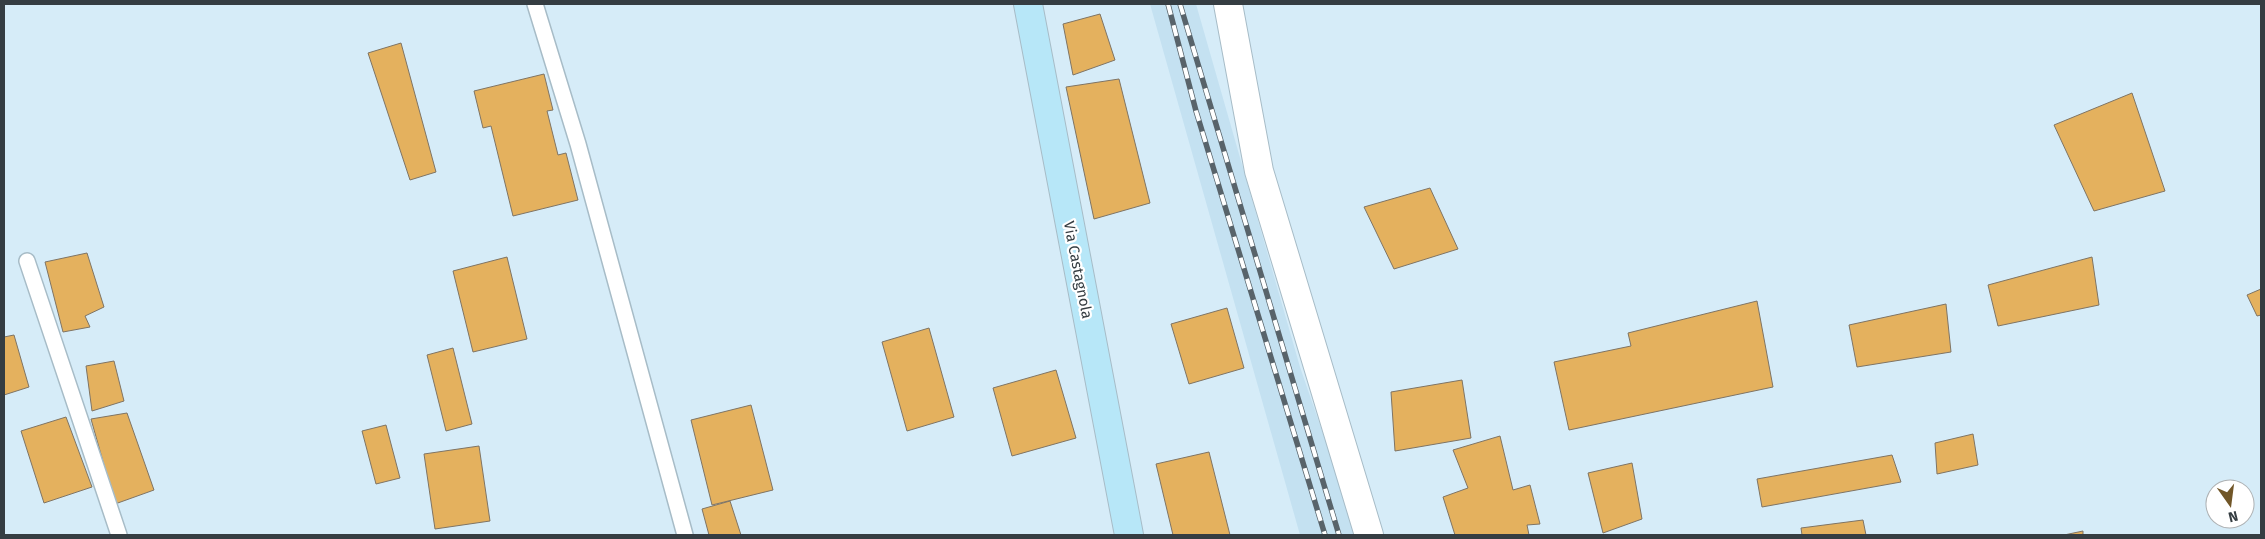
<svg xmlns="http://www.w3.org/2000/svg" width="2265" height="539" viewBox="0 0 2265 539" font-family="'Fira Sans',sans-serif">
<rect width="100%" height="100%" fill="#d6ecf8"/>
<path fill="#c4e1f1" d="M1150,4H1196L1300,367L1358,535H1300Z"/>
<path fill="#e4b15e" stroke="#7f7464" d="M1100,14L1115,60L1073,75L1063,24Z
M401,43L436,172L410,180L368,53Z
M544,74L553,110L547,111L558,155L566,153L578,200L513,216L491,126L483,128L474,91Z
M1119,79L1150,203L1094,219L1066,87Z
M2132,93L2165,191L2094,211L2054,125Z
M1430,188L1458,249L1394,269L1364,207Z
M87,253L104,307L85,316L90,327L63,332L45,262Z
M507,257L527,339L473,352L453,271Z
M2092,257L2099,305L1998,326L1988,285Z
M2261,289V315L2257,316L2247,295Z
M1757,301L1773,387L1569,430L1554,362L1631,346L1628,333Z
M1946,304L1951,352L1857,367L1849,325Z
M1227,308L1244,368L1189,384L1171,324Z
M929,328L954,417L907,431L882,342Z
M14,335L29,387L4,395V337Z
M453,348L472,424L446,431L427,355Z
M114,361L124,401L92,411L86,366Z
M1056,370L1076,438L1012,456L993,388Z
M1462,380L1471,438L1395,451L1391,392Z
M751,405L773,490L712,505L691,420Z
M127,413L154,490L115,504L91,419Z
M66,417L92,487L44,503L21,431Z
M386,425L400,478L376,484L362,431Z
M1973,434L1978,465L1937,474L1935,443Z
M1500,436L1513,490L1530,485L1540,524L1527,525L1529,535H1455L1443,497L1468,488L1453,450Z
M479,446L490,521L435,529L424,454Z
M1209,452L1230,535H1173L1156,464Z
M1892,455L1901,482L1762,507L1757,479Z
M1632,463L1642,519L1603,533L1588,473Z
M730,501L741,535H709L702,509Z
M1863,520L1866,535H1802L1801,528Z
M2083,531V535H2064Z"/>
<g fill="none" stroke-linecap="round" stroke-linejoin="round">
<defs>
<path id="lane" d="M535,4L578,144L685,535
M27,261L119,535"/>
<path id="street" d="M1228,4L1259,171L1369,535"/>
<path id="secondary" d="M1028,4L1129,535"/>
</defs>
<use href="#lane" stroke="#a7bcc7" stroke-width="18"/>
<use href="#street" stroke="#a7bcc7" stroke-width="30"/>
<use href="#secondary" stroke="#a7bcc7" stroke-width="30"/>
<use href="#lane" stroke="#fff" stroke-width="15"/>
<use href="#street" stroke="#fff" stroke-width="28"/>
<use href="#secondary" stroke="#b7e7f8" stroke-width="28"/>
<defs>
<path id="rail" d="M1168,4L1196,111L1325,535
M1180,4L1339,535"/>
</defs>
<use href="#rail" stroke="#58636a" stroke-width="5.5"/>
<use href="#rail" stroke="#fff" stroke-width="4" stroke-dasharray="11" stroke-linecap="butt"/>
</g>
<g text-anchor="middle" stroke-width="4.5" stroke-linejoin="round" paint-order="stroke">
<g font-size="15" fill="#353d42" stroke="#fff">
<text transform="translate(1078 270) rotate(79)" y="5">Via Castagnola</text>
</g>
</g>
<rect width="2265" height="539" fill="none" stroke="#353d42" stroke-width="10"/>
<g transform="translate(2230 504) rotate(166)"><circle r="24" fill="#ffffff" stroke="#aeb1b3"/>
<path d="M0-4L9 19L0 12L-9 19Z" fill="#715628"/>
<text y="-8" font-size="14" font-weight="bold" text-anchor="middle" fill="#353d42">N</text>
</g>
</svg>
